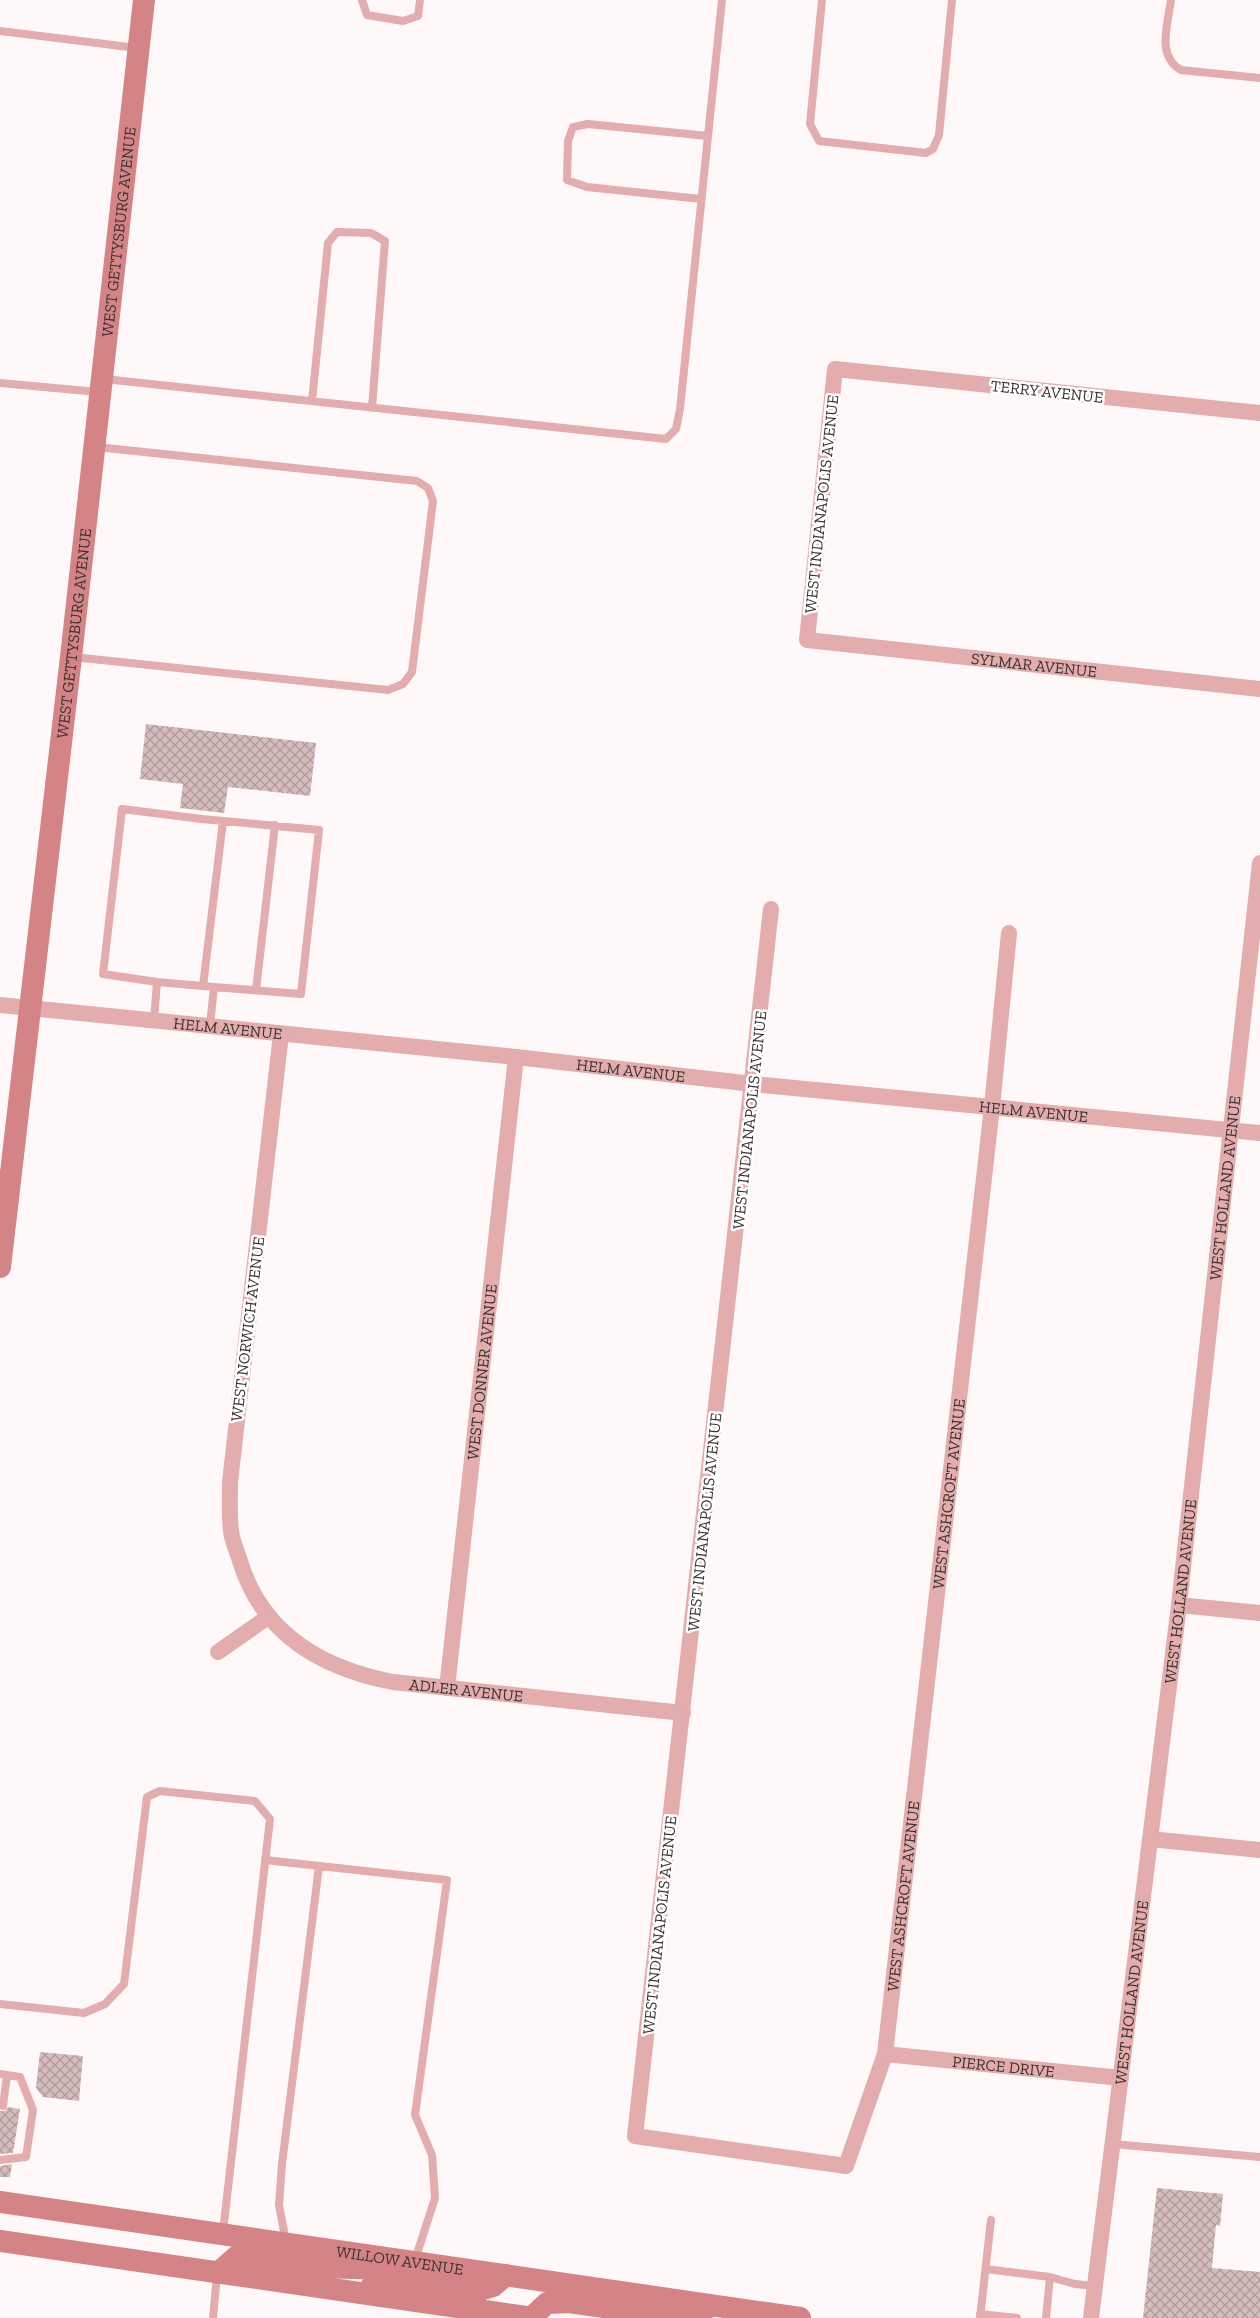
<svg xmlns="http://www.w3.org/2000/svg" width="1260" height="2318" viewBox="0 0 1260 2318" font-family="'Zilla Slab',serif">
<defs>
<pattern id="building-cross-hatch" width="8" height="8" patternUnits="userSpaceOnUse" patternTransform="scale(1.25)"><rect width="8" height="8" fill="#d6bdbd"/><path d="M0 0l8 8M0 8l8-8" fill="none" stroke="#af9a9a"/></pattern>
</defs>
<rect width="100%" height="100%" fill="#fef8f8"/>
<path fill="url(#building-cross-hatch)" d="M146,724L316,743L310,796L228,787L224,813L180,808L183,784L140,779Z
M40,2052L83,2056L79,2101L43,2097L36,2088Z
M8,2107L20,2109L13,2153L0,2154V2111H5Z
M12,2164L10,2177H0V2166Z
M1157,2188L1223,2194L1220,2226L1216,2225L1212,2268L1260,2272V2318H1143Z"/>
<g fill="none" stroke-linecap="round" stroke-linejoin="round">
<path stroke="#e3acad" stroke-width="8" d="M362,0L367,15L403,21L418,16L420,0
M822,0L810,124L819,141L926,153L933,149L939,135L952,0
M1171,0C1168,24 1156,56 1181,70L1260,78
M0,31L137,48
M701,199L587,187L567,180L568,141L573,127L588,124L708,136
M104,379L666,439L676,429L680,409L722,0
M0,383L98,392
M312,401L328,243L337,232L371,233L385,241L372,408
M73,657L388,690L403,684L412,672L433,501L428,488L417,481L97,447
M157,982L103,974L122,809L202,819L319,830L301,994L214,987
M203,986L223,821
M256,990L275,825
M154,1020L157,982L214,987L210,1026
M265,1860L447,1880L415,2115L432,2155L435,2198L415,2260
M0,2004L84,2013L105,2004L124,1984L147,1797L160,1791L255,1801L270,1819L223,2232
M0,2074L20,2077L33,2110L26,2157L0,2160
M3,2106L7,2075
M1113,2144L1260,2157
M286,2242L279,2205L282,2164L319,1866
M986,2269L1050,2277L1075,2284L1095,2286
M980,2314L1017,2318
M213,2318L217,2275
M980,2318L991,2220
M1046,2318L1050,2277"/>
<g stroke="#e3acad" stroke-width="16">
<path id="s1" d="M1260,413L835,369L807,640L1260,689"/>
<path id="s2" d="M771,909L635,2136L846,2166L885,2054L992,1107L1009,933"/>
<path id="s3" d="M0,1005L516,1057L753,1084L1260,1133"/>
<path id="s4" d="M281,1034L230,1482C230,1498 229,1515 231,1531C232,1541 237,1551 240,1561C262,1634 321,1668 393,1682L683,1713"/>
<path d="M1179,1605L1260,1613"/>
<path d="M218,1652L268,1617"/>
<path id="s5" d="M447,1688L516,1057"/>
<path d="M1150,1839L1260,1850"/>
<path id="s6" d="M885,2054L1121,2078"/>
<path id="s7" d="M1091,2318L1179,1605L1260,863"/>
</g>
<g stroke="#d48487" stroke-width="22">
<path id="s8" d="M0,1267L71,657L144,0"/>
<path id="s9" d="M0,2202L800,2318"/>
<path d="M0,2241L533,2318"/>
<path d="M218,2273L236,2257L247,2256L320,2267L387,2269"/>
<path d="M371,2287L375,2282L385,2278L480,2290L493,2286L506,2275"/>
<path d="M531,2318L547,2303L569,2302L672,2317H688L709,2307"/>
</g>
</g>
<g text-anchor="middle" stroke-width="5" stroke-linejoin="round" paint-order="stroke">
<g font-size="16" fill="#3c3232" stroke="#fff">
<text dy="6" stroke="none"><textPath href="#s8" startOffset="1042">WEST GETTYSBURG AVENUE</textPath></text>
<text transform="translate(1047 391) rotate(6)" y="6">TERRY AVENUE</text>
<text transform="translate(821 504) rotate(-84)" y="6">WEST INDIANAPOLIS AVENUE</text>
<text dy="6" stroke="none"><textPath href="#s8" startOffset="638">WEST GETTYSBURG AVENUE</textPath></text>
<text dy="6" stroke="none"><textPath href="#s1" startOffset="928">SYLMAR AVENUE</textPath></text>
<text dy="6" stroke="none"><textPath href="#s3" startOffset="229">HELM AVENUE</textPath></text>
<text dy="6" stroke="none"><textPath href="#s3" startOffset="634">HELM AVENUE</textPath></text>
<text dy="6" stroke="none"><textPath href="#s3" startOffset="1039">HELM AVENUE</textPath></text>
<text transform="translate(749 1120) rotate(-84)" y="6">WEST INDIANAPOLIS AVENUE</text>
<text dy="6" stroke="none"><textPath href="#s7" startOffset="1138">WEST HOLLAND AVENUE</textPath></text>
<text transform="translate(247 1329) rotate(-83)" y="6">WEST NORWICH AVENUE</text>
<text dy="6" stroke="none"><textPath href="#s5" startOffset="318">WEST DONNER AVENUE</textPath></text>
<text dy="6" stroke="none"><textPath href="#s2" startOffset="2130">WEST ASHCROFT AVENUE</textPath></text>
<text transform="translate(704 1522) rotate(-84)" y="6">WEST INDIANAPOLIS AVENUE</text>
<text dy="6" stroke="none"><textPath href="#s7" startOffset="732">WEST HOLLAND AVENUE</textPath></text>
<text dy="6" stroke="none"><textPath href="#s4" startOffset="811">ADLER AVENUE</textPath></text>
<text dy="6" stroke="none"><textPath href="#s2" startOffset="1725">WEST ASHCROFT AVENUE</textPath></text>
<text transform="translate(659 1925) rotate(-84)" y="6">WEST INDIANAPOLIS AVENUE</text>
<text dy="6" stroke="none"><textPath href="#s7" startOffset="328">WEST HOLLAND AVENUE</textPath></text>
<text dy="6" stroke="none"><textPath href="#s6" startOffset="119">PIERCE DRIVE</textPath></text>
<text dy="6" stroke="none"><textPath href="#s9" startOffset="404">WILLOW AVENUE</textPath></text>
</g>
</g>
</svg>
